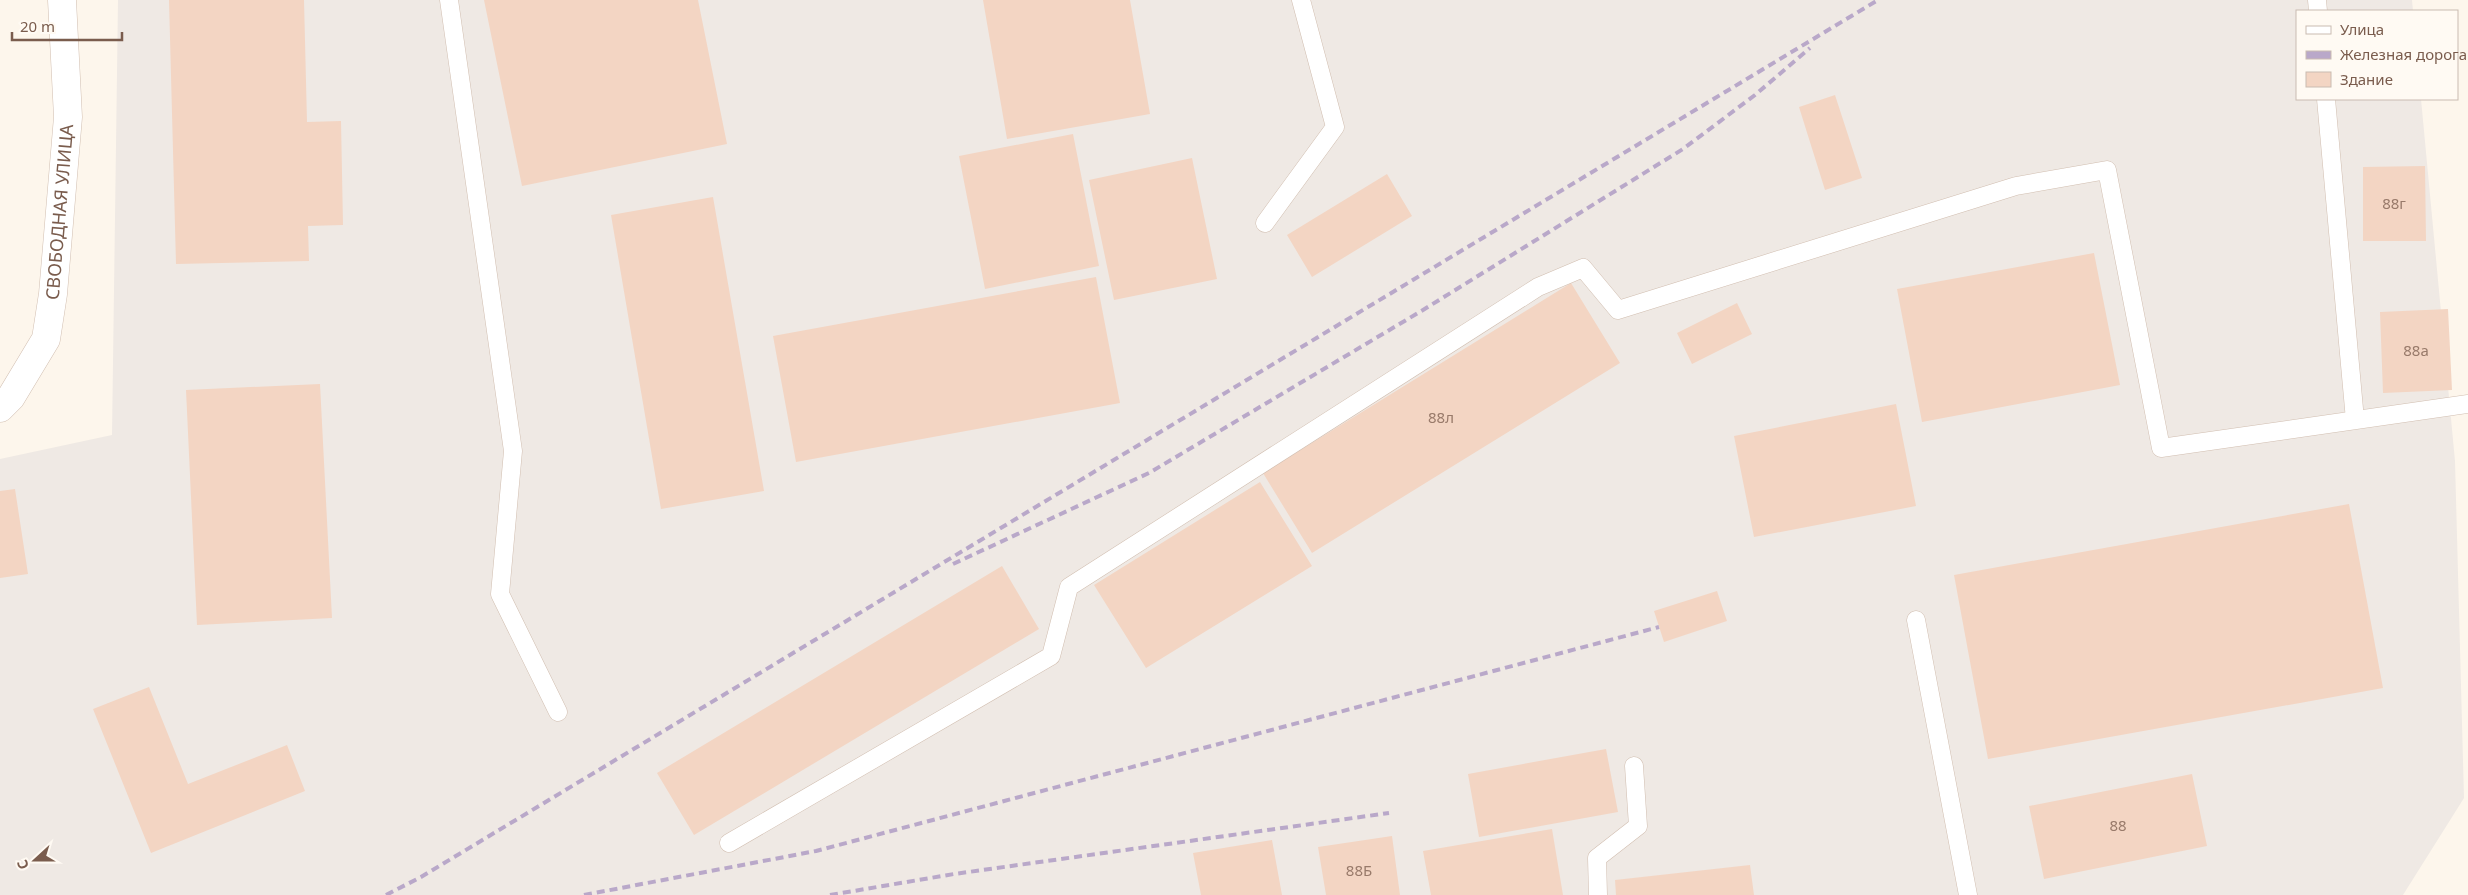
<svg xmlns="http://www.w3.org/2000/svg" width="2468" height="895" viewBox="0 0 2468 895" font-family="'Noto Sans',sans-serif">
<rect width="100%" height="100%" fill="#fdf6ec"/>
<path fill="#efe9e4" d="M118,0H2412L2413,11H2297V99H2421L2455,461L2464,798L2403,895H0V459L112,435Z"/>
<path fill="#f3d5c3" d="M169,0H304L307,122L341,121L343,225L308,226L309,261L176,264Z
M484,0H698L727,144L522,186Z
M983,0H1130L1150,114L1007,139Z
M1835,95L1862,178L1825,190L1799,107Z
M1073,134L1099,266L985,289L959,156Z
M1192,158L1217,279L1114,300L1089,180Z
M2425,166L2426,241H2363V167Z
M1387,174L1412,216L1312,277L1287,235Z
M713,197L764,491L661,509L611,215Z
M2094,253L2120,385L1922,422L1897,289Z
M1096,277L1120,403L796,462L773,336Z
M1571,283L1620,363L1312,553L1263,473Z
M1737,303L1752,334L1692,364L1677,333Z
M2448,309L2452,390L2383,393L2380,312Z
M320,384L332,618L197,625L186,390Z
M1896,404L1916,506L1754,537L1734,436Z
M1260,482L1312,566L1146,668L1094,585Z
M15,489L28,574L0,578V491Z
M2349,504L2383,688L1988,759L1954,575Z
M1002,566L1039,629L694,835L657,773Z
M1717,591L1727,621L1664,642L1654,611Z
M149,687L188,784L287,745L305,791L151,853L93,709Z
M1606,749L1618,812L1479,837L1468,774Z
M2192,774L2207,846L2044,879L2029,806Z
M1552,829L1563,895H1431L1423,851Z
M1392,836L1400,895H1326L1318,847Z
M1272,840L1282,895H1201L1193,853Z
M1750,865L1754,895H1616L1615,880Z"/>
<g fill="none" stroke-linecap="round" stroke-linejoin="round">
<defs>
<path id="service" d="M449,0L513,451L500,594L558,712
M2317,0L2318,11
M2326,99L2355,420
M1265,223L1335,127L1301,0
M1916,620L1968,895
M729,843L1051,656L1069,587L1538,287L1583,268L1618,310L2016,186L2107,170L2161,448L2468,404
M1598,895L1597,858L1638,826L1634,766"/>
<g id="minor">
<path id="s1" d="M0,408L11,397L46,339L53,294L68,117L62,0"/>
</g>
</defs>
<use href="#service" stroke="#d1beb0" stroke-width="19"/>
<use href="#minor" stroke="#d1beb0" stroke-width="29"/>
<use href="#service" stroke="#fff" stroke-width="18"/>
<use href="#minor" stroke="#fff" stroke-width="28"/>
<path stroke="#b9a8c9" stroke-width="4" stroke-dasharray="8 5" stroke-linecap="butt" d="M953,564L1149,473L1423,310L1683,149L1755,95L1810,48
M386,895L421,877L1878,0
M584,895L816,851L1659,627
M830,895L954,874L1389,813"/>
</g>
<g text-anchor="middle" stroke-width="4" stroke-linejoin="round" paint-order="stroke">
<g font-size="15" fill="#987a6a">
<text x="2394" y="209">88г</text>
<text x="2416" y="356">88а</text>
<text x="1441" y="423">88л</text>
<text x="2118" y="831">88</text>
<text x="1359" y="876">88Б</text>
</g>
<g font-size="18" fill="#7a5c4d" stroke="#fffaf3">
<text dy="6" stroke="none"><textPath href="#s1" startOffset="211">СВОБОДНАЯ УЛИЦА</textPath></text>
</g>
</g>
<rect x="2296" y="10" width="162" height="90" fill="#fffaf3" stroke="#cabbb1"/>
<rect x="2306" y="26" width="25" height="8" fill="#ffffff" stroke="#cabbb1"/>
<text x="2340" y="35" font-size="15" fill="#7a5c4d">Улица</text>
<rect x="2306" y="51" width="25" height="8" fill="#b9a8c9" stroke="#cabbb1"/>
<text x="2340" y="60" font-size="15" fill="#7a5c4d">Железная дорога</text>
<rect x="2306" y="72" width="25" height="15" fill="#f3d5c3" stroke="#cabbb1"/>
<text x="2340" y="85" font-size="15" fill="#7a5c4d">Здание</text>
<g transform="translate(35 860) rotate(249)" stroke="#fffaf3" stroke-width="4" paint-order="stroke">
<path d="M0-4L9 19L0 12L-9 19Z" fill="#7a5c4d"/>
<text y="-8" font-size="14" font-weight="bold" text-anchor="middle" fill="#7a5c4d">С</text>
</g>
<path d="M12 32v8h110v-8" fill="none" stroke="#7a5c4d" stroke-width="2.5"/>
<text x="20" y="32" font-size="15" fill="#7a5c4d" stroke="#fffaf3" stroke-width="4" paint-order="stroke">20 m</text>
</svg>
